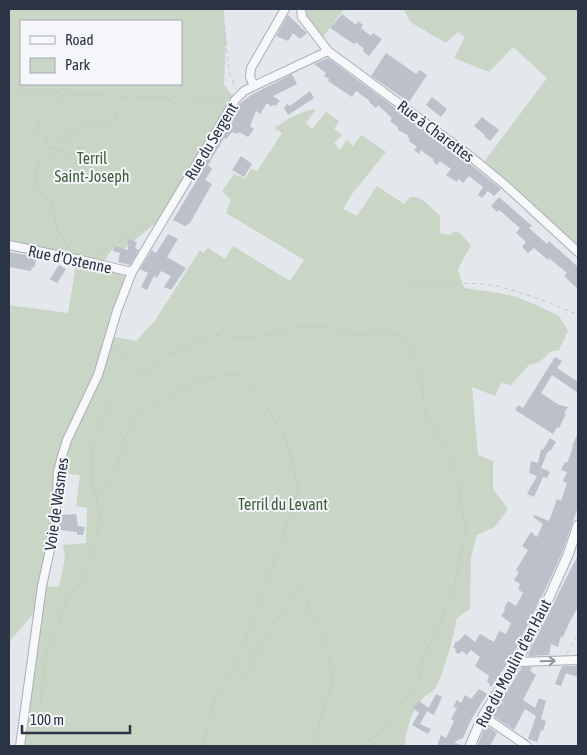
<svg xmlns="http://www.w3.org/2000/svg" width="587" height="755" viewBox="0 0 587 755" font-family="'Asap Condensed',sans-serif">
<rect width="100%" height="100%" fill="#e4e7ec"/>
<path fill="#c9d6c5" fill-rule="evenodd" d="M9,9H223L226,41L224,84L235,100L169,212L124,249L112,250L103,262L132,272L110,336L136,341L154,322L200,250L203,253L208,248L225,259L233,246L290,281L304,260L226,213L231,200L222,191L234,174L245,179L251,169L257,171L282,133L274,128C287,120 300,111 316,109L306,123L312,129L326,112L339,121L334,129L342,135L334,143L340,150L347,140L353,146L361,135L386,152L352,194L343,209L357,216L377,186L404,204L410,197C422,195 432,209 440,216V233L449,235L456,231L462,235L471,246L466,254L458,270L464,288L499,293L517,297L536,305L559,316L568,331L559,350L550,352L540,362L529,365L511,385L501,383L495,396L472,387L478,455L493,461V489L508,509L495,527L477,535L471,557L470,609L457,618C453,639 445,670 435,689C432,693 429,693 425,696C412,708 406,729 405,746H23L39,607L9,642V305L68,313L77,258L9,245ZM21,21H181V84H21ZM58,473L80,475L76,506L87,508L86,543L63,545L65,558L59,587L43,586L55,527Z
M301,9H344L320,41Z
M404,9H578V253L481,166L547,78L513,47L489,72L454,58L465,37L458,32L446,43L410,22Z"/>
<path fill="#bbc0ca" d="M342,14L356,25L358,21L363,25L361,28L371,36L373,33L382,39L369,56L363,51L364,49L356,42L354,44L330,28Z
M288,15L307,33L300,39L293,33L288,41L276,36Z
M386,53L416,74L420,70L427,75L409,102L371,76Z
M328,58L459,155L501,189L494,196L488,191L482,198L478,195L483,187L469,176L463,183L459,179L457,182L446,175L451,169L440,161L437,165L433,161L434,160L421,150L419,154L414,150L417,147L409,141L410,139L407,137L409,136L398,130V127L390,121L392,118L378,105L376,108L369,102L370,101L356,91L352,97L328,81L329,79L324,76L326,73L314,64Z
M292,74L297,84L273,96L280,101L275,106L273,104L272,107L267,103L260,114L256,111L250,126L254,129L248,137L239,132L238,134L232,132L226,139L224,138L208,165L212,169L205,180L212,184L190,223L185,226L173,220L203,170L200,169L238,105L251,95Z
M310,91L314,98L288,115L284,108L287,104L290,106Z
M432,97L447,109L441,117L426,105Z
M482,117L499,130L490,141L484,136L485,135L474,126Z
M241,156L252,164L244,177L232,170Z
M499,197L532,226L529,228L547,244L549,241L578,267V289L564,276L567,273L549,258L548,260L534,248L528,253L522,247L526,242L516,233L520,228L499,210L497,212L491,206Z
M168,234L178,239L167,257L186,268L171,290L164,287L171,276L161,271L157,278L154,276L147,290L141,287L148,273L140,269L152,250L156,253Z
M128,239L137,242L135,248L139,250L130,265L118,262L120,253L113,251L115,246L128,250Z
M9,252L37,257L34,268L32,267L31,271L9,267Z
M59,265L66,269L57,283L50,279Z
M555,357L562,361L557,368L578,382V393L552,375L541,393L559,405L568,407L564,413L566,414L559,428L557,427L553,434L515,410L518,405L523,408Z
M578,433V507L562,553L543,594L512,657L491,687L487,681L489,677L488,675L475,666L480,657L471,650L467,655L462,651L459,654L455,652L456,649L453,647L456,641L458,642L465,634L475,642L480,634L494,642L499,631L506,634L511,623L501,616L505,610L504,608L508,601L516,606L523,593L518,589L520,584L514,580L519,572L516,570L528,550L522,546L531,532L537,537L543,524L533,517L534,515L549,521L557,499L561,501L567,483L563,481L567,472L561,470L565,462L567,463L573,447L572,446Z
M550,438L556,442L551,450L547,453L541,468L550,472L547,478L543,477L534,497L527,494L537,476L529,473L530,466L531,461L538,463L541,449L543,450Z
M76,514L78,526L85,527L83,535H77V532L60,530L61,515Z
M578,555V607L570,621L563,637L561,636L558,647L551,644L549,655L529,656L528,654Z
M562,666H578V677L566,673L561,686L555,684Z
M522,667H532L530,671L536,675L523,700L535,708L539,698L546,701L541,719L546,721L543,731L541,730L537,742L528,739L536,716L525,709L514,730L492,715L500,702L505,706L501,700Z
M479,689L487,694L472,718L463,738L454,742L462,746H437L441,735L446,738L454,721L451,719L457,708L453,707L457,700L461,703L465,695L471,699Z
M436,694L442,697L434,715L427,711Z
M419,701L429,708L420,724L431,729L428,734L412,725L419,713L413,708Z
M486,725L497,733L490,746H477Z"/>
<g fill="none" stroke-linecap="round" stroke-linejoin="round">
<defs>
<path id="minor" d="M301,9L302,17L328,51L470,156L504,184L578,252
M254,86L250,77L251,68L285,9
M9,245L81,260L132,272
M517,662L578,660
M483,716L527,746
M20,746L42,586L55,527L58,472L62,456L67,440L98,375L117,311L132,272L235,100L244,91L254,86L328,51"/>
<path id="tertiary" d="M470,746L483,716L517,662L546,604L568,555L578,525"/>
</defs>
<use href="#minor" stroke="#a9aeb7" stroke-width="10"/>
<use href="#tertiary" stroke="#a9aeb7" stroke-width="11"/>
<path stroke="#c2c5cb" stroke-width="1" stroke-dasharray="4 4" stroke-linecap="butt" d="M223,9L229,71L236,89
M9,86L18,90H44L73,95L162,97L182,105L217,98L225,101
M64,93L60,101C41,107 38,115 38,134L47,137V144C53,151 57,152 66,150L69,156L76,161L84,157L90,159L85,152L69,142V132L82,127L87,122L92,125L114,122L118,108L124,102L126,97
M69,249L57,229L54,209L51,202L41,194L36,182V170L40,160H49C53,147 57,137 69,132
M97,255L153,221
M408,286C438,285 472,280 501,287C527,294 554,304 578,315
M115,346L139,377L169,355L184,350L201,339L214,335L237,337L261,336L300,326L331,328L349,336L393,333L405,337L414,357L421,377L425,415L448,453L458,485L466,532L454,589L425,655L419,679L381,733L363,746
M97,499L116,469L125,438L134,417L167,397L208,377L236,375L263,400L287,442L298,486L280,547L243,646L260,650
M567,654L578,632
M214,700L246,673L285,605L300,587L319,627L328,654L332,683L313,746
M31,746L40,709L43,675L47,650L51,643L66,601L84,577L97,538L100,515L92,485L91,472L93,449L100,422L112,400L139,378
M203,746L215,694L232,672L243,646
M375,746L376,737"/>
<use href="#minor" stroke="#f7f8fa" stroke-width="8"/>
<use href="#tertiary" stroke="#f7f8fa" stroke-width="9"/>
</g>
<defs><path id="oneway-shaft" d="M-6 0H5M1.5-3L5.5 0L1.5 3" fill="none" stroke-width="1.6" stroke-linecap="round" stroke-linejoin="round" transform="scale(1.25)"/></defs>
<use stroke="#9196a0" href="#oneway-shaft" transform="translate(548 661) rotate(-2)"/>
<g text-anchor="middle" stroke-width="4" stroke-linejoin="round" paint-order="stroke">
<g font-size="16" fill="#2b3445" stroke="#f4f6f9">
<text transform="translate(436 131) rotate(37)" y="6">Rue à Charettes</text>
<text transform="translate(211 141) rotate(-59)" y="6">Rue du Sergent</text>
<text transform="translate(70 259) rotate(12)" y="6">Rue d'Ostenne</text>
<text transform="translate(56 504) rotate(-82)" y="6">Voie de Wasmes</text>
<text transform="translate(513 663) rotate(-62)" y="6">Rue du Moulin d'en Haut</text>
</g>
<g font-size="16" fill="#3f6138" stroke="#f4f6f9">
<text x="92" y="164">Terril<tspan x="92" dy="18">Saint-Joseph</tspan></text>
<text x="283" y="510">Terril du Levant</text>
</g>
</g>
<rect width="587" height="755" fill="none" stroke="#2b3445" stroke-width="20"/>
<rect x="20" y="20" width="162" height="65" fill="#f4f6f9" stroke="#a4a8b1"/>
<rect x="30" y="36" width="25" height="8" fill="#f7f8fa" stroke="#a4a8b1"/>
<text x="65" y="45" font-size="15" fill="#2b3445">Road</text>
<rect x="30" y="58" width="25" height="15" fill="#c9d6c5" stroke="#a4a8b1"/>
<text x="65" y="70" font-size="15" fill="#2b3445">Park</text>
<path d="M22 725v8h108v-8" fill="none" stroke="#2b3445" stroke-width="2.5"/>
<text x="30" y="725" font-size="15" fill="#2b3445" stroke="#f4f6f9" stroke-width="4" paint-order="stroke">100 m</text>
</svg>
